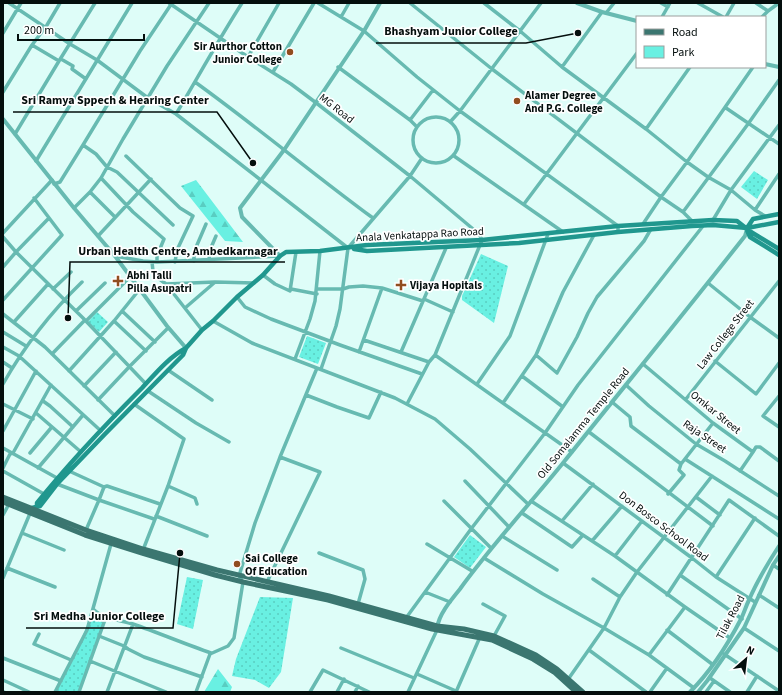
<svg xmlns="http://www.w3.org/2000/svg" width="782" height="695" viewBox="0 0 782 695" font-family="'Source Sans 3',sans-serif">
<defs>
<pattern id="green-dots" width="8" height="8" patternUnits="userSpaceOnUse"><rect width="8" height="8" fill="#69f0e2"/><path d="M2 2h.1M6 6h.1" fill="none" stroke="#59cdc1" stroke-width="1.8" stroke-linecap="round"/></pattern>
<pattern id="forest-firs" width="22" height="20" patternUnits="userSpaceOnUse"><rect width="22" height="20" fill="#69f0e2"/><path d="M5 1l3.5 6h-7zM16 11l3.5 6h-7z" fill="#59cdc1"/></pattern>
</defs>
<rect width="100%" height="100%" fill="#defdf8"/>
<path fill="url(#green-dots)" d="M754,171L768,180L757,199L741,187Z
M481,254L508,266L494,323L462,300V296Z
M97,312L108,322L99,332L88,322Z
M307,336L326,343L318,364L299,357Z
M470,535L486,547L470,568L454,557Z
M187,577L203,580L193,629L177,624Z
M260,597L293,598L281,672L269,688L255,680L232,676L236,659Z
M91,616L104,620L78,692H56L77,649Z"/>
<path fill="url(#forest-firs)" d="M196,180L243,242L225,241L181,186Z
M218,669L232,687L230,692H204Z"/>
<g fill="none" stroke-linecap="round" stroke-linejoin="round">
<path stroke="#67bab1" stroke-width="3.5" d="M9,3L70,44L97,60L148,98L176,114L348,248
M169,3L248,57L291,84L315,102L410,176L479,234L482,240L435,355L429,362L407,404
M318,3L364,31L417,77L460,111L618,226V232
M410,3L492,69L661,197L683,212L692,221
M484,3L520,31L562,67L646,129L687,162L708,177L731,190L755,210L765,216
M661,3L668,7
M698,3L723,17
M756,3L768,11
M606,13L614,3
M341,17L349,3
M662,17L670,3
M726,17L734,3
M762,17L768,11L779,3
M3,33L21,3
M32,45L59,61L95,3
M248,57L279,3
M61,59L73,66L72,69L86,79
M338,67L410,120L417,127
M562,67L602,12
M273,72L314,3
M195,82C256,126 313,174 373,218
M3,92L32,45L47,25L60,3
M726,108L779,144
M176,114C198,77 219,39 242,3
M413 140a23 23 0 1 1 46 0a23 23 0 1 1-46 0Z
M410,120L433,90
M451,121L460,111L541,3
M646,129L690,67
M15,134L59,61
M83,145L96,154L107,167L117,172L173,225
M126,156L180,208L193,216L177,250L175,262
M454,156L563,232
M36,161L132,3
M101,178L133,212L164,239L157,256V262
M54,184L60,182L83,145L140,51L172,3
M90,192L115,217
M524,204L637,53
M74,208L90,192L101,178L123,139L167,66L209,3
M755,210L779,174
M683,212L748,124L779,80
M713,220L731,190L779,125
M643,224L661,197L687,162L753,67
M3,233L52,180
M98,236L151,179
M3,237L16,252L83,318L146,384
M115,256L143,261L157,262L280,256
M209,260L210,250L216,236
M194,261V252L206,224
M152,262L153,271L158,278L166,284L202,330
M3,267L16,252L49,218
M263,275L275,284L290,291L296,252
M708,283L750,317L779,338
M166,284L215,282L254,283
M53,289L71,272
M291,289L317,294
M317,289H343L349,287L363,286L382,288L423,301
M237,297L245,307L271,319L340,345L422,374
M424,299L453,312
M3,300L62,235L34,198
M185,308L214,283
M76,311L105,283
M122,311L155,342
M3,314L45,347L115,416
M86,321L130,277
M114,321L146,351
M213,321L252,343L395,398L435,419L470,449L528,504
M14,322L48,284
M3,332L26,346
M364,340L429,362
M3,347L19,356L101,431
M359,352L382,288
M401,352L446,248
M52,354L85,320
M435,355L572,452
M536,355L557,373L577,337L588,313L597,297L644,241L651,229
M295,359L310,319L315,301L320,251
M715,361L756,394L779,363
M3,362L12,368
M643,364L713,423L753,452L756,447H760L779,461
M321,369L336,326L340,309L348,248L410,176L422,158
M168,370L212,400
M69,371L114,321L139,290
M522,376L563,407
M3,384C25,345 50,313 82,282
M477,384L510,336L548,234
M626,385L649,406L696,444L725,461L779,496
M84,386L116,352
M148,391L196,423L229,442
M306,395L337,407L369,418L381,392
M779,396L763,416L779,427
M686,399L779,281
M98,400L130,366L168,328
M43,401L50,406L73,427
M612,402L630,417L631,426L681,464
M503,403L536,355L563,292L594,235
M3,404L33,419
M134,404L184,439L168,486L143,550
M36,413L81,452
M3,431L36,371
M589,432L713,526
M3,448L57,478
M30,453L51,428
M685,459L779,519
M563,463L692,558L716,577L755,602
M3,468L10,454L13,453L51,385
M38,468L83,415
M3,471L44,494
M69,471L104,487L107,486L160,504
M740,471L753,452
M465,481L509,527
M57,484L99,500L86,530
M168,486L195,498L197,504
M104,487L99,500L154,519
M668,494L684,475L679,470L681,464L713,423
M696,497L720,515
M444,501L491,548
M531,501L615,556L685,607L730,638
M522,513L572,547L583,535
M3,515L9,504
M156,516L207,536
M562,521L593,484
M22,533L64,550
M502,536L557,570
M592,541L622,506
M427,544L472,571
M319,553L363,570L365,579L358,604
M615,556L642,521
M484,558L543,594L604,628L649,655L694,688
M773,565L779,569
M7,568L55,587
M680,575L742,619
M716,577L755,518
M3,578L31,511
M593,579L620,597
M267,582L320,472L280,457
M425,592L450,602
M667,595L729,500L779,536
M759,595L779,608
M483,604L505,616L494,636
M93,609C103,619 120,620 133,624C159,633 185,644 211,653
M406,618L471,529L545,433L578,385L703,226
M744,628L779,651
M667,630L712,664
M39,634L34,644L71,660
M99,636L124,646L128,649L144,657L202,677
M341,648L414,678
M589,650L646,692
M724,654L779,691
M649,655L685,607
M3,658L61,681
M90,661L166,692
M417,674L456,691
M569,678L604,628L620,597L637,572L712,476
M710,678L730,692
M3,680L29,692
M3,692H4
M55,692L87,630L111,544
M79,692L106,617
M107,692L133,624
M196,692L210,654L228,646L234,638L243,582L239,576L255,523L280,457L317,368
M310,692L323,670L369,692
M337,692L344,679
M355,692L358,686
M408,692L437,630
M456,692L480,637
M650,692L667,668
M706,692L714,681
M747,692L757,676"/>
<path stroke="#67bab1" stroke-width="4" d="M577,3L602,12L637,21
M765,64L779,67
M3,119L74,208L115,256L167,326L186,348
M280,256L242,217L240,208L284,150L364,31L380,3
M437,628C439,614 451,600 460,589C492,545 529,505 563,463C624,387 685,312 745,236L747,229
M690,692C709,673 728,644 741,619C744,613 746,606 749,600C757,581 768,563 779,546
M698,692L707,681L744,628L773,565L779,556"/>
<path stroke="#20978e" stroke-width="4.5" d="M747,228L753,219L779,214
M747,230L750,237L779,255
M354,249L367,251L519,243L618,232L692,226L713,225L747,228L779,222
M37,507V503C69,463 105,425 142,388C155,374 169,357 186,348
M32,508L40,506L57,484L105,434L183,355L186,348L202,330L213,321L237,297L263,275L280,256L286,252L320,251L367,245L482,240L618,226L713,220L737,221L751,232L779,249"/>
<path stroke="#3b7670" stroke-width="5" d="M3,497L86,530L143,549L217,570L329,596L437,626L464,629L494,636L536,655L557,669L583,692
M3,502L85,535L142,553L215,575L243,582L328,600L432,629L492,640L533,659L554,672L576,692"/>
</g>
<g fill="#914d1f" stroke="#fff" stroke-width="1.5">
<circle cx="290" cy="52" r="4"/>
<circle cx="517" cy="101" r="4"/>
<path d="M116 275h4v4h4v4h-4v4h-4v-4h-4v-4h4z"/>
<path d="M399 279h4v4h4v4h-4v4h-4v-4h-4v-4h4z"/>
<circle cx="237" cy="564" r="4"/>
</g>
<g text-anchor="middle" stroke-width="3.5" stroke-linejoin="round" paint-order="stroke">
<g font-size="11" font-weight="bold" fill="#040e0d" stroke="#fff" text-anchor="start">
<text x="282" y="50" text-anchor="end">Sir Aurthor Cotton<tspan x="282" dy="13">Junior College</tspan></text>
<text x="525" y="99">Alamer Degree<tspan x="525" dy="13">And P.G. College</tspan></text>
<text x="127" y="279">Abhi Talli<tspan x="127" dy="13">Pilla Asupatri</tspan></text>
<text x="410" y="289">Vijaya Hopitals</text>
<text x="245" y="562">Sai College<tspan x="245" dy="13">Of Education</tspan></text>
</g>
<g font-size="11" fill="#040e0d" stroke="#fff">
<text transform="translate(337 108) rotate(38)" y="4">MG Road</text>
<text transform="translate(420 234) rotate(-3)" y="4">Anala Venkatappa Rao Road</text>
<text transform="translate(725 334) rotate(-52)" y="4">Law College Street</text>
<text transform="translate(716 412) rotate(39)" y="4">Omkar Street</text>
<text transform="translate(583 423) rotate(-51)" y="4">Old Somalamma Temple Road</text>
<text transform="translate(705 436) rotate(34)" y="4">Raja Street</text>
<text transform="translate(664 526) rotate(37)" y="4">Don Bosco School Road</text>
<text transform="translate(730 617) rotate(-62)" y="4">Tilak Road</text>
</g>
</g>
<path fill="none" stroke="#040e0d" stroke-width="1.5" d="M578 33L526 43H376M253 163L217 112H13M68 318L70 262H285M180 553L173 628H26"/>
<g fill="#040e0d" stroke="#fff" stroke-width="1.5">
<circle cx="578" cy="33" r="4"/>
<circle cx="253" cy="163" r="4"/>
<circle cx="68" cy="318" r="4"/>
<circle cx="180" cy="553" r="4"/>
</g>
<g font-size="12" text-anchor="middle" font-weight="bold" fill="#040e0d" stroke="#fff" stroke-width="3.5" stroke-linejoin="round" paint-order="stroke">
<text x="451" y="35">Bhashyam Junior College</text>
<text x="115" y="104">Sri Ramya Sppech &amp; Hearing Center</text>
<text x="178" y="255">Urban Health Centre, Ambedkarnagar</text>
<text x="99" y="620">Sri Medha Junior College</text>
</g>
<rect width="782" height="695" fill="none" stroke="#040e0d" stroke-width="8"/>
<rect x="636" y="16" width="130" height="52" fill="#ffffff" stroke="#9b9f9e"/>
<rect x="644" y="29" width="20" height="6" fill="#3b7670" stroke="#9b9f9e"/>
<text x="672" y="36" font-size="12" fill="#040e0d">Road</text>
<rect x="644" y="46" width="20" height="12" fill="#69f0e2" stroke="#9b9f9e"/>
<text x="672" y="56" font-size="12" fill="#040e0d">Park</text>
<g transform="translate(746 659) rotate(28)" stroke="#ffffff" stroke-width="3" paint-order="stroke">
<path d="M0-3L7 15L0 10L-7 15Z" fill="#040e0d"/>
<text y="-6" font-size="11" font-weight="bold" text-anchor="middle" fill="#040e0d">N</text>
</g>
<path d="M18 34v6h126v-6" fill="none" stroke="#040e0d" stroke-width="2"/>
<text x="24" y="34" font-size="12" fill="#040e0d" stroke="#ffffff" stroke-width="3" paint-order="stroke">200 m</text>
</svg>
